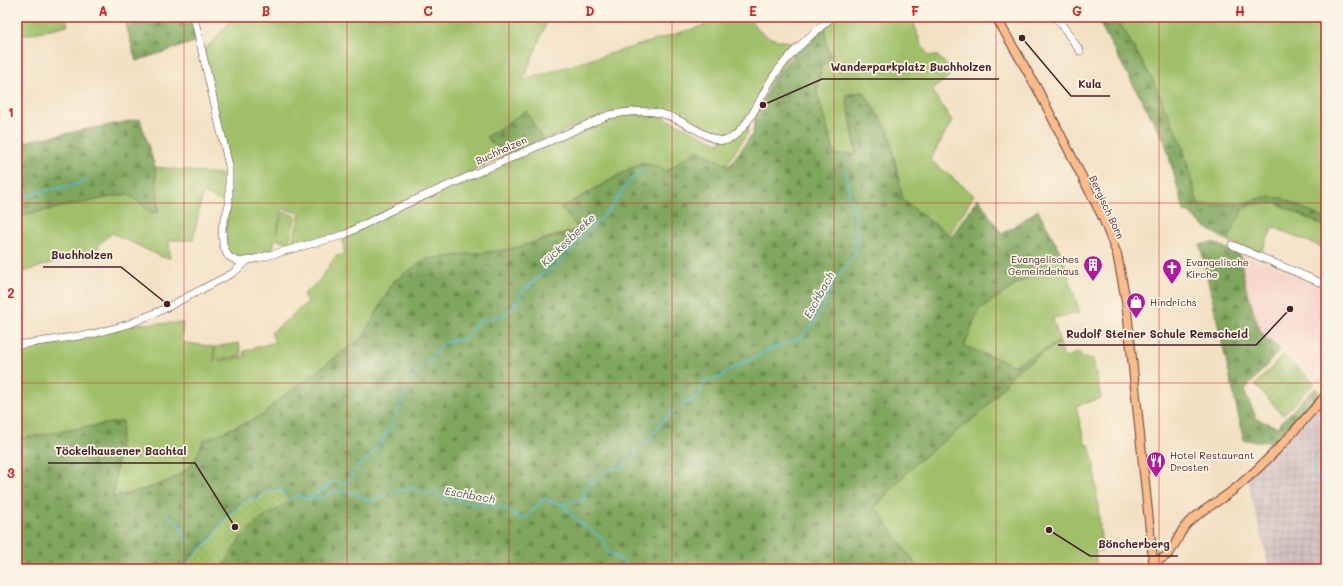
<svg xmlns="http://www.w3.org/2000/svg" width="1343" height="586" viewBox="0 0 1343 586" font-family="Mali,sans-serif">
<defs>
<pattern id="industrial-grid" width="8" height="8" patternUnits="userSpaceOnUse"><rect width="8" height="8" fill="#d2bfc0"/><path d="M0 4h8M4 0v8" fill="none" stroke="#b6a4a5"/></pattern>
<pattern id="forest-firs" width="22" height="20" patternUnits="userSpaceOnUse"><rect width="22" height="20" fill="#7fa65d"/><path d="M5 1l3.5 6h-7zM16 11l3.5 6h-7z" fill="#6a874d"/></pattern>
<pattern id="park-dots" width="8" height="8" patternUnits="userSpaceOnUse"><rect width="8" height="8" fill="#9fc069"/><path d="M2 2h.1M6 6h.1" fill="none" stroke="#849b57" stroke-width="1.8" stroke-linecap="round"/></pattern>
</defs>
<rect width="100%" height="100%" fill="#fcf5e5"/>
<filter id="ink" filterUnits="userSpaceOnUse"><feTurbulence type="fractalNoise" baseFrequency=".025" numOctaves="2"/><feDisplacementMap in="SourceGraphic" scale="8" xChannelSelector="R" yChannelSelector="G"/><feConvolveMatrix kernelMatrix="1 2 1 2 8 2 1 2 1" color-interpolation-filters="sRGB"/></filter>
<filter id="wash" filterUnits="userSpaceOnUse"><feTurbulence type="fractalNoise" baseFrequency=".012" numOctaves="4" result="noise"/><feDisplacementMap in="SourceGraphic" scale="16" xChannelSelector="R" yChannelSelector="G"/><feGaussianBlur stdDeviation="0.9" result="paint"/><feColorMatrix in="noise" values="0 0 0 0 0 0 0 0 0 0 0 0 0 0 0 0 0 1.4 0 .05"/><feComposite in="paint" operator="in"/></filter>
<g filter="url(#wash)">
<rect width="100%" height="100%" fill="#f2e0c2"/>
<path fill="#f7d1c8" d="M1240,255L1285,271L1326,290V380L1321,383L1266,338L1259,329L1245,284Z"/>
<path fill="url(#industrial-grid)" d="M1326,398V569H1269L1246,473Z"/>
<path fill="#9fc069" stroke="#74704a" d="M17,17H66L68,25L17,37Z
M234,17H549L523,80L732,17H751C752,20 753,24 755,26C764,39 785,43 799,42L737,130L727,137L722,138L717,137L667,112L609,113L543,140L526,111L486,137L505,156L351,230L291,247L300,213L282,209L276,234L283,212L296,216L289,243L275,239L272,252L242,260L229,254L224,240L231,190L204,51Z
M837,17H912L921,45L929,56H938L954,72L932,90L952,121L930,160L974,195L949,235L903,200L889,131L864,92L846,95L856,153L835,155L817,92L821,68L831,57L827,48L825,26Z
M1116,17H1326V219L1264,197L1245,203L1198,205L1182,144L1151,77Z
M628,114L661,116L718,143L749,123L747,134L726,165L697,150L667,171L642,162L561,208L579,229L506,250L426,259L393,282L363,337L273,404L263,415L203,441C200,448 198,456 194,461C176,485 140,490 113,497L123,421L17,439V347L138,324L183,323L181,342L214,347V362L245,357L244,351L275,342L271,333L308,302L303,295L318,282L336,256L344,255L343,238L385,216L610,117Z
M155,167L228,175L227,204L203,193L193,240H169L170,258L162,257L112,233L99,244V248L17,274V216L121,195L131,196L159,211Z
M1276,203L1326,227V249L1273,227L1260,254L1228,241L1243,208L1252,204Z
M1062,255L1080,313L1053,318L1064,358L1079,352L1084,357L1093,359L1101,398L1076,406L1085,444L1089,445L1094,464L1102,550L1095,551L1097,569H919L875,507L917,462L983,411L1016,371L1056,344L1014,365L964,347L979,309Z
M239,343L242,356L215,360V347Z"/>
<path fill="url(#forest-firs)" stroke="#646244" d="M124,17H192L198,41L136,61Z
M1096,17H1116L1151,77L1182,144L1198,205L1234,204L1245,203L1264,197L1282,198L1326,219V227L1276,203L1253,204L1243,208L1228,241C1219,236 1193,221 1190,212L1184,211L1165,142Z
M825,26L827,48L831,57L821,68L816,92L835,155L857,154L846,95L863,92L888,131L903,200L951,237L978,198L1002,234L1038,210L1062,255L979,309L964,346L1014,365L1060,342L1016,371L983,411L917,462L875,507L888,524L887,525L919,569H17V439L123,421L113,497C140,490 176,485 194,461C198,456 200,448 203,441L263,415L273,404L363,337L393,282L426,259L506,250L579,230L561,208L642,162L667,171L697,150L729,166L753,133L756,113L774,79L798,49Z
M526,111L543,140L505,156L486,137Z
M140,119L155,167L159,211L152,213L131,196L121,195L17,216V143Z
M1213,242L1240,255L1245,284L1259,329L1266,338L1280,350L1244,391L1257,419L1277,427L1305,397L1316,388L1321,395L1272,442L1244,440L1200,245Z"/>
<path fill="url(#park-dots)" stroke="#74704a" d="M1283,355L1315,383L1283,415L1255,385Z
M275,488L283,491L289,500H291L254,524L241,537L221,569H182C189,553 216,539 218,525L225,519L232,510L236,509L240,503L252,496L258,497L260,494Z"/>
<g fill="none" stroke-linecap="round" stroke-linejoin="round">
<path stroke="#53bdcf" stroke-width="1.5" d="M17,198L49,190L74,185L88,180
M411,382L426,360H429V362H430C440,348 444,338 464,340L480,320L490,319L498,315H503L509,312L519,299L524,289L531,285L536,278L557,265L575,247L576,243L603,216L609,211L623,189L642,168
M682,406L686,404L700,395L702,386L706,382L723,376L727,371L758,356H761L767,350L801,338L806,331L814,323L839,275L855,254V246L857,238L855,215L851,204L845,170
M1315,453L1313,478L1326,482
M309,499L316,493L327,488L330,482L348,483L357,466L361,464L374,452L378,445L385,438L397,414L406,392
M289,500L300,495L304,499L316,498L321,499C329,491 346,489 356,494C361,497 367,502 373,501C378,500 383,495 387,494C396,492 405,490 415,488L421,493L436,495L451,501L456,500L480,505L486,504L505,509L520,518L527,516L535,509L536,505L541,504V500L545,498C554,502 563,509 571,501H581L585,499V490L592,480C597,479 599,476 604,473C610,469 616,468 623,467L629,460L634,457L636,450L652,438L654,432L658,429L661,423L673,410
M563,505C573,520 589,528 603,539L606,551L618,558L630,569
M168,515L179,524L182,529L184,536L190,543
M184,569C190,557 201,549 211,539C216,535 217,529 221,524C230,513 240,506 251,497L258,499C264,492 273,489 282,490L284,497"/>
</g>
</g>
<g filter="url(#ink)">
<g fill="none" stroke-linecap="round" stroke-linejoin="round">
<defs>
<path id="minor" d="M194,17L229,166V205L222,227L223,245L228,256L239,262L259,258L344,235L392,210L609,115C632,111 654,108 676,119C689,125 702,134 717,140C723,141 729,141 734,136C753,121 760,96 773,77C789,54 811,35 832,17
M1054,17L1060,22L1080,51
M999,22L1005,18L1029,17
M1232,245L1326,285
M17,345L93,334L129,324L160,311L233,273L247,261"/>
<path id="major" d="M996,17L1038,90L1102,216L1117,254L1126,301L1154,569
M1153,561C1176,558 1174,537 1188,523C1203,509 1222,500 1237,487C1270,460 1298,427 1326,395"/>
</defs>
<use href="#minor" stroke="#633c42" stroke-width="8"/>
<use href="#major" stroke="#633c42" stroke-width="10"/>
<use href="#minor" stroke="#fff" stroke-width="7"/>
<use href="#major" stroke="#f9bc8a" stroke-width="8"/>
</g>
</g>
<path fill="none" stroke="#d62828" stroke-width="1" stroke-opacity="0.55" d="M184,17V569M347,17V569M509,17V569M672,17V569M834,17V569M996,17V569M1159,17V569M17,203H1326M17,383H1326"/>
<defs>
<symbol id="building-pin" viewBox="-11 -11 22 30"><path d="M0 17L-7.5 6A9.5 9.5 0 1 1 7.5 6Z" fill="#b5179e" stroke="#fcf5e5"/><path d="M-4-6H4V6H1V3H-1V6H-4ZM-2.5-4.3h1.7v1.8h-1.7ZM.8-4.3h1.7v1.8H.8ZM-2.5-1h1.7V.8h-1.7ZM.8-1h1.7V.8H.8Z" fill="#fff"/></symbol>
<symbol id="church-pin" viewBox="-11 -11 22 30"><path d="M0 17L-7.5 6A9.5 9.5 0 1 1 7.5 6Z" fill="#b5179e" stroke="#fcf5e5"/><path d="M-1.2-6h2.4v3.5h3.3v2.4h-3.3V6h-2.4V-.1h-3.3v-2.4h3.3Z" fill="#fff"/></symbol>
<symbol id="shop-pin" viewBox="-11 -11 22 30"><path d="M0 17L-7.5 6A9.5 9.5 0 1 1 7.5 6Z" fill="#b5179e" stroke="#fcf5e5"/><path d="M-5-2.5h2.3a2.7 3.5 0 0 1 5.4 0H5L5.5 6h-11ZM-1.5-2.5h3a1.5 2.3 0 0 0-3 0Z" fill="#fff"/></symbol>
<symbol id="restaurant-pin" viewBox="-11 -11 22 30"><path d="M0 17L-7.5 6A9.5 9.5 0 1 1 7.5 6Z" fill="#b5179e" stroke="#fcf5e5"/><path d="M-5-6h1v4h1v-4h1v4h1v-4h1v5L-1.5 .5V6h-2V.5L-5-1ZM5-6V6H3V1.5H1.5Q1.5-4 5-6Z" fill="#fff"/></symbol>
</defs>
<g fill-rule="evenodd">
<use href="#building-pin" x="1082" y="254" width="22" height="30"/>
<use href="#church-pin" x="1161" y="257" width="22" height="30"/>
<use href="#shop-pin" x="1125" y="291" width="22" height="30"/>
<use href="#restaurant-pin" x="1145" y="450" width="22" height="30"/>
</g>
<g text-anchor="middle" stroke-width="3.5" stroke-linejoin="round" paint-order="stroke">
<g font-size="10" fill="#4a1f2b" stroke="#fcf5e5">
<text transform="translate(501 150) rotate(-24)" y="4">Buchholzen</text>
<text transform="translate(1107 207) rotate(65)" y="4">Bergisch Born</text>
</g>
<g font-size="10" fill="#4a1f2b" stroke="#fcf5e5" text-anchor="start">
<text x="1079" y="263" text-anchor="end">Evangelisches<tspan x="1079" dy="12">Gemeindehaus</tspan></text>
<text x="1186" y="266">Evangelische<tspan x="1186" dy="12">Kirche</tspan></text>
<text x="1150" y="306">Hindrichs</text>
<text x="1170" y="459">Hotel Restaurant<tspan x="1170" dy="12">Drosten</tspan></text>
</g>
<g font-size="11" font-style="italic" fill="#4d5664" stroke="#fcf5e5">
<text transform="translate(568 240) rotate(-44)" y="4">Kückesbeeke</text>
<text transform="translate(819 295) rotate(-61)" y="4">Eschbach</text>
<text transform="translate(470 495) rotate(10)" y="4">Eschbach</text>
</g>
</g>
<path fill="none" stroke="#4a1f2b" stroke-width="1.5" d="M763 105L822 79H999M1022 38L1071 96H1110M167 304L121 267H43M1290 309L1256 345H1058M235 527L195 463H48M1049 530L1090 556H1178"/>
<g fill="#4a1f2b" stroke="#fcf5e5" stroke-width="1.5">
<circle cx="763" cy="105" r="4"/>
<circle cx="1022" cy="38" r="4"/>
<circle cx="167" cy="304" r="4"/>
<circle cx="1290" cy="309" r="4"/>
<circle cx="235" cy="527" r="4"/>
<circle cx="1049" cy="530" r="4"/>
</g>
<g font-size="11" text-anchor="middle" font-weight="bold" fill="#4a1f2b" stroke="#fcf5e5" stroke-width="3.5" stroke-linejoin="round" paint-order="stroke">
<text x="911" y="71">Wanderparkplatz Buchholzen</text>
<text x="1090" y="88">Kula</text>
<text x="82" y="259">Buchholzen</text>
<text x="1157" y="338">Rudolf Steiner Schule Remscheid</text>
<text x="121" y="455">Töckelhausener Bachtal</text>
<text x="1134" y="548">Böncherberg</text>
</g>
<rect width="1343" height="586" fill="none" stroke="#fcf5e5" stroke-width="44"/>
<rect x="22" y="22" width="1299" height="542" fill="none" stroke="#d62828" stroke-width="1.5"/>
<g font-size="13" text-anchor="middle" font-weight="bold" fill="#d62828">
<text x="103" y="16">A</text>
<text x="266" y="16">B</text>
<text x="428" y="16">C</text>
<text x="590" y="16">D</text>
<text x="753" y="16">E</text>
<text x="915" y="16">F</text>
<text x="1077" y="16">G</text>
<text x="1240" y="16">H</text>
<text x="11" y="117">1</text>
<text x="11" y="298">2</text>
<text x="11" y="478">3</text>
</g>
</svg>
